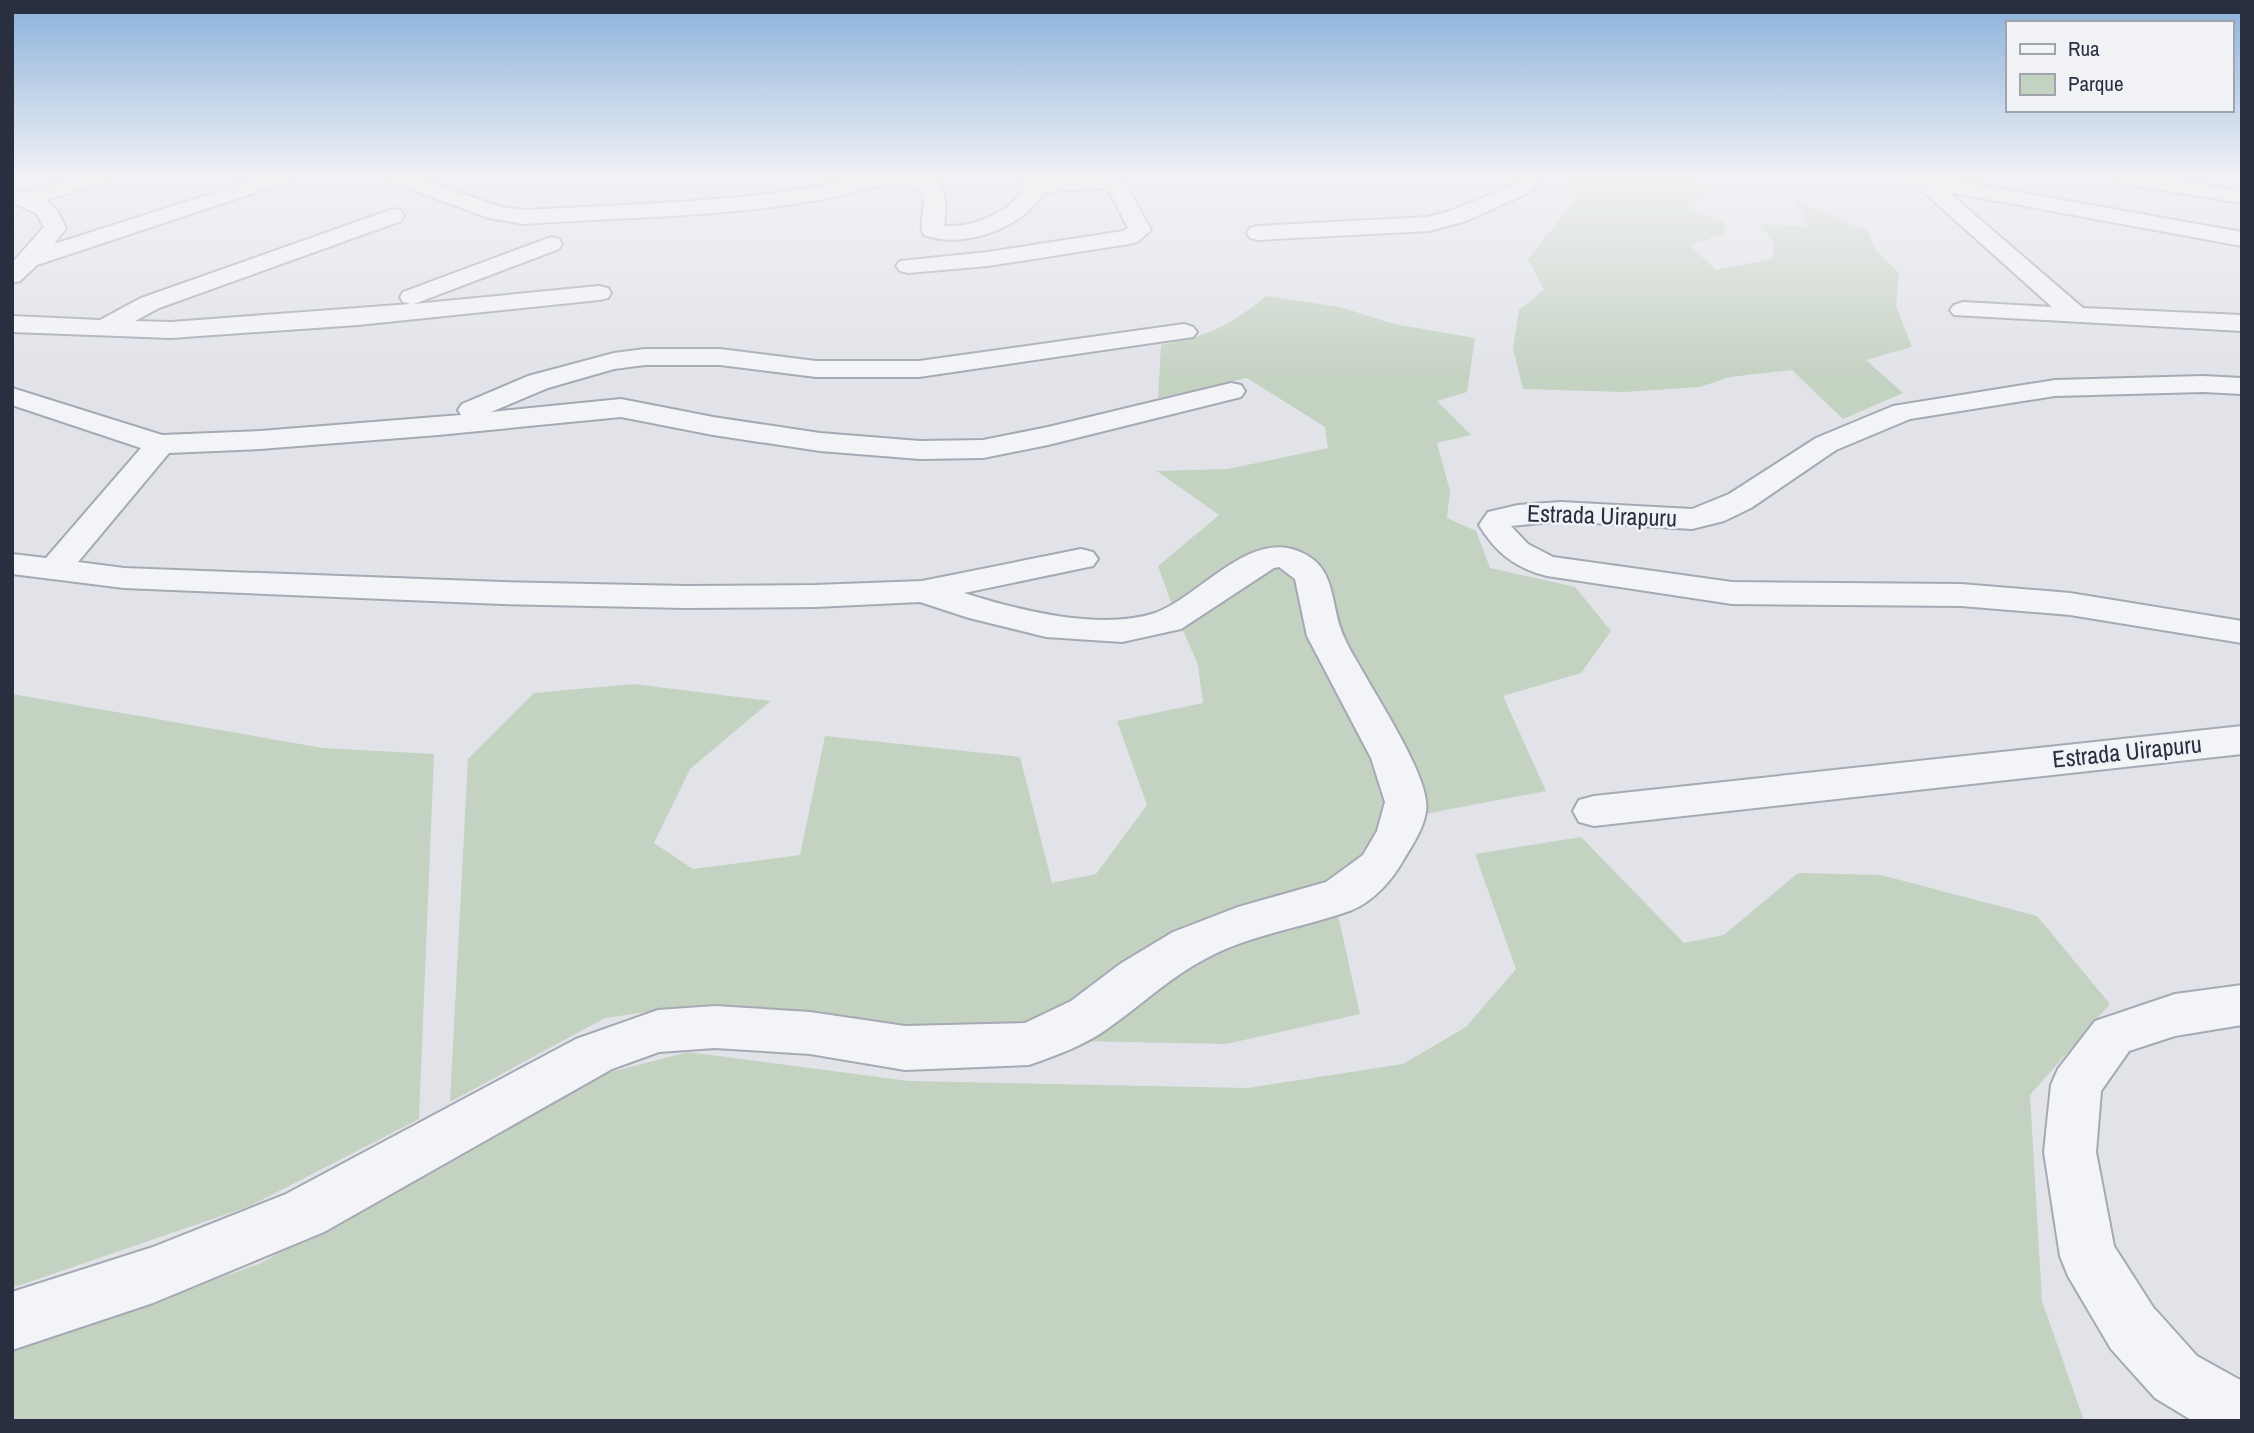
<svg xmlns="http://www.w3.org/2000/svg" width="2254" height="1433" viewBox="0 0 2254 1433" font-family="'Archivo Narrow',sans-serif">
<rect width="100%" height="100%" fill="#e1e3e9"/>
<path fill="#c4d2c2" d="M1580,178H1698L1707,194L1689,209L1725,221L1724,234L1690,245L1716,270L1772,259L1774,242L1760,224L1809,227L1795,201L1867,230L1875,249L1899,273L1896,306L1912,347L1866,360L1903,393L1843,419L1792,370L1730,377L1700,387L1624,392L1523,389L1513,348L1519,310L1544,290L1528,259L1574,202L1567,183Z
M1266,296L1340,307L1394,324L1475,338L1467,392L1437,401L1471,435L1437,443L1450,491L1447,518L1476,531L1490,568L1575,587L1611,631L1581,673L1503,696L1546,791L1414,816L1334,897L1360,1014L1226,1044L931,1038L689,1006L605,1018L450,1102L468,759L534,693L634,684L771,701L690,769L654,843L693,869L800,855L825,736L1020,757L1052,883L1096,874L1147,805L1117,721L1203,703L1198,665L1172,605L1158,566L1219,515L1157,471L1228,469L1328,448L1325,427L1247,378L1158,398L1161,345C1209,335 1227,328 1266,296Z
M12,694L323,748L434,754L419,1119L250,1206L12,1288Z
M1581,837L1684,943L1724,935L1798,873L1881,875L2037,916L2110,1004L2030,1095L2042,1301L2084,1421H12V1350L259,1264L603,1074L688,1052L909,1081L1248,1088L1403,1064L1466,1027L1516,969L1475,854Z"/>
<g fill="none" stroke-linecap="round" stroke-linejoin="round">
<defs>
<path id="minor" d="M78,178H110L107,182L46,200L57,210L66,228L54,244L260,178H290L287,182L37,265L20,281L12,283V263L44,227L37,214L12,202V190L26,193Z
M388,178H417L501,207L524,210C628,204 734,203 836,183C854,180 914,171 930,179C949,187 946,210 944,226C972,228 1014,212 1025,185L1021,178H1113L1126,185L1151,230L1137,242L1129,244L988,266L908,273L900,271L896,266L900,261L988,252L1123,231L1128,228L1111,194L1103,188L1044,192C1024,228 962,250 924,235C915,222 935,194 913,187C888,179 853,193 829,198C729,217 625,217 524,224L489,218L391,182Z
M1519,178H1539V182L1530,192L1466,221L1429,231L1258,240L1250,238L1247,233L1250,228L1258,226L1428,217L1450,211L1516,184Z
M1915,178H1939L2242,232V246L1948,192L2083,308L2242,315V331L1954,315L1950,310L1954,305L1963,302L2052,307L1916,185L1913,181Z
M2115,178H2162L2242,191V203L2125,184L2118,182Z
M393,209L401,211L404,216L401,221L159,308L135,321L171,322L411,304L403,302L400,297L403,292L551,237L559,239L562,244L559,249L414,304L599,286L608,288L611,293L608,298L599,300L358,325L171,338L12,332V316L100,320L141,298Z
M1184,324L1193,327L1197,332L1193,337L919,377H816L720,365H645L614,369L548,388L491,412L621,399L713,417L820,433L920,441L983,440L1048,427L1231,383L1241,385L1245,391L1241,397L1048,445L983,458L920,459L820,451L713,435L621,417L438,435L260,449L169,453L78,562L124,568L502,582L686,586L815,585L922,581L1081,549L1093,552L1098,559L1093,566L964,593C1017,610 1101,631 1155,613C1197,598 1244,536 1292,549C1339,563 1328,601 1344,637C1349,649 1357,661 1363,672C1381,704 1422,767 1426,801C1429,820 1414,843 1404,859C1393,879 1374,901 1352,910C1303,928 1250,934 1205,959C1169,978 1140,1006 1107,1029C1085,1045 1055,1056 1029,1065L905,1070L810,1054L715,1048L659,1052L612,1069L324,1232L153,1303L12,1350V1292L153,1247L286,1194L576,1039L658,1010L715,1006L810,1012L905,1026L1025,1023L1071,1001L1120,964L1173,932L1238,907L1326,882L1363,855L1377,831L1385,802L1371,758L1307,636L1295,579L1279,567L1274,568L1181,629L1122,642L1046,637L969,618L920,602L815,607L686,608L502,604L124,588L12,574V554L46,558L141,448L12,405V388L162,435L260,431L461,415L458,410L462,404L528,376L614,353L645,349H720L816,361H919Z
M2203,376L2242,378V394L2203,392L2055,396L1910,419L1836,450L1751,508L1724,521L1692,529L1561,521L1511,526L1528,544L1553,557L1732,582L1961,584L2070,593L2242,621V643L2070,615L1961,606L1732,604L1547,576C1515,568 1496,553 1479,525L1488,512L1518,505L1561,502L1692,509L1729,494L1816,438L1893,406L2055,380Z
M2242,726V754L1594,826L1579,822L1573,811L1579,800L1594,796Z
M2242,985V1025L2175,1036L2129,1051L2101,1091L2096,1152L2114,1246L2153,1307L2197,1356L2242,1381V1421H2193L2155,1398L2111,1349L2068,1276L2060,1256L2044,1152L2051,1085L2058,1069L2095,1021L2175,994Z"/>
</defs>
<use href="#minor" stroke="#a6a9b3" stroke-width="4"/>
<use href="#minor" fill="#f3f4f7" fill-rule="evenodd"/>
</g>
<linearGradient id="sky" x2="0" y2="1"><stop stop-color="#8ab1db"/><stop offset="0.47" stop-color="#f2f2f5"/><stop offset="1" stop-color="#f2f2f5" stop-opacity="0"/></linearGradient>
<rect width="2254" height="378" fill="url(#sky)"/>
<g text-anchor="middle" stroke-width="5" stroke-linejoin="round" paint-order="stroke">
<g font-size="24" fill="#2a2f40" stroke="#f0f2f6">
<text transform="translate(1602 516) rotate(2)" y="8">Estrada Uirapuru</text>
<text transform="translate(2127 752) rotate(-6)" y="8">Estrada Uirapuru</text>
</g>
</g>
<rect width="2254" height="1433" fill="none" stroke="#2a2f40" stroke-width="28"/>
<rect x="2006" y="21" width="228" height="91" fill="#f0f2f6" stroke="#a1a4ad" stroke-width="2"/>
<rect x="2020" y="44" width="35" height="10" fill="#f3f4f7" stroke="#a1a4ad" stroke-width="2"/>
<text x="2068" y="56" font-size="21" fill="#2a2f40">Rua</text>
<rect x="2020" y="74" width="35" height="21" fill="#c4d2c2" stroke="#a1a4ad" stroke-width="2"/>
<text x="2068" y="91" font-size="21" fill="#2a2f40">Parque</text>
</svg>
